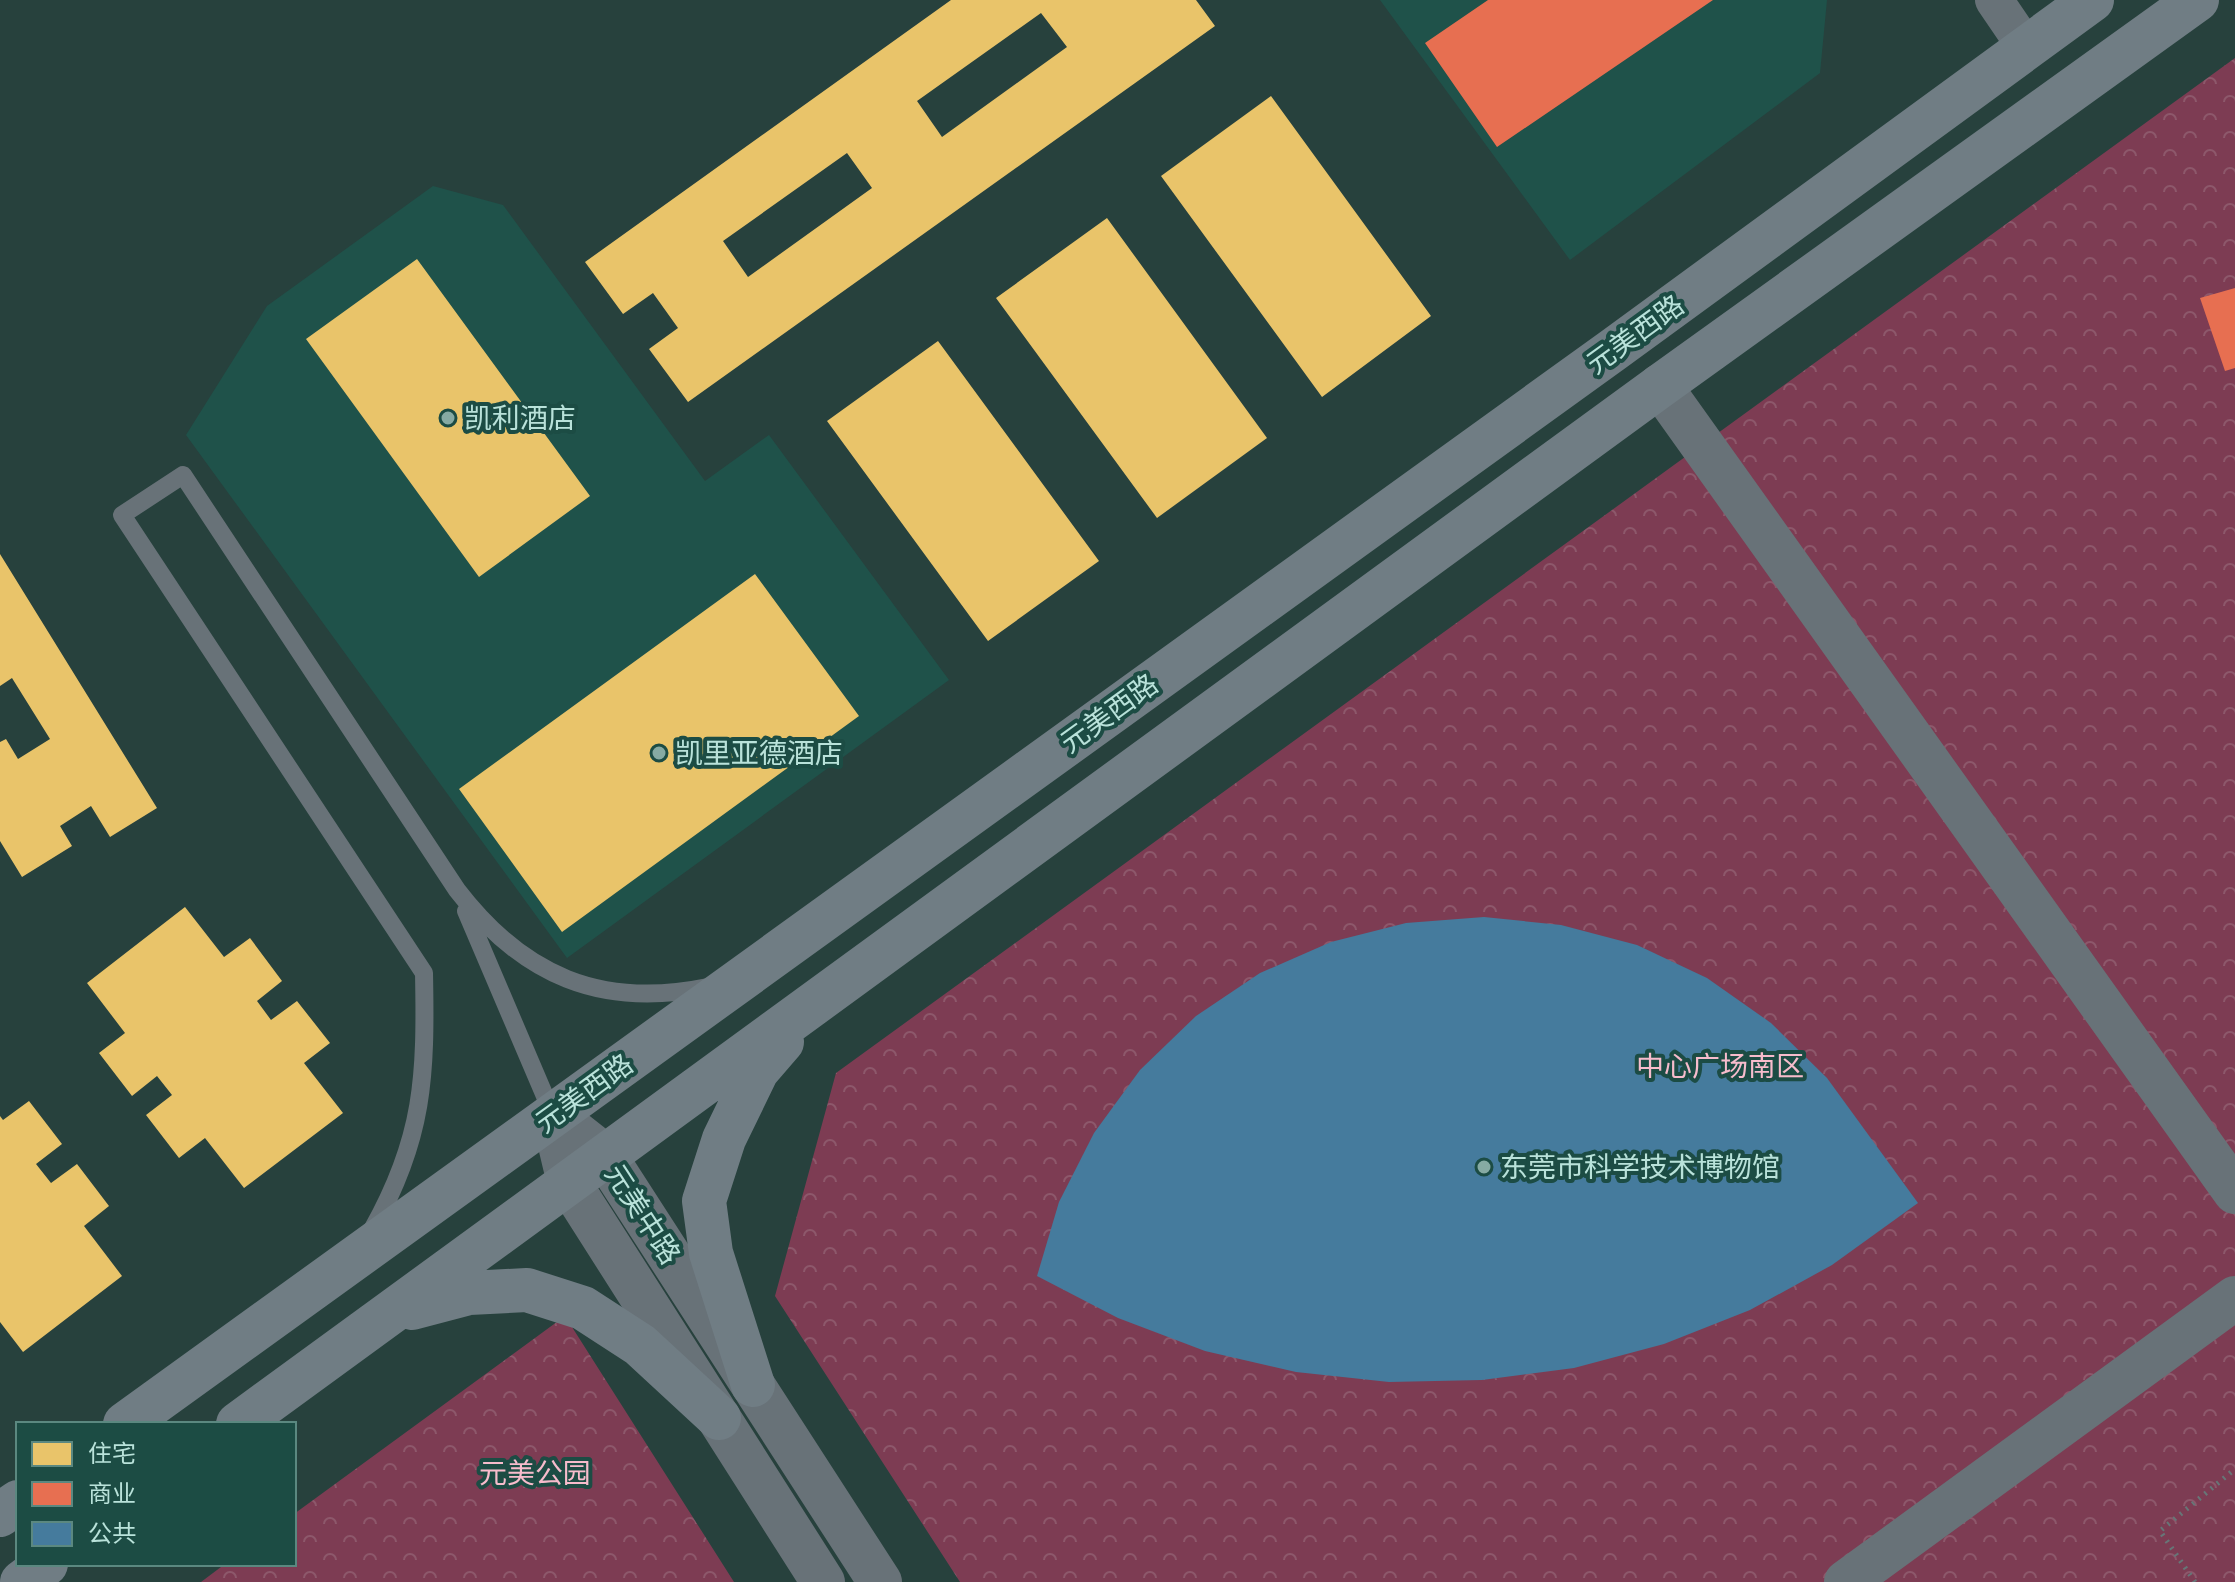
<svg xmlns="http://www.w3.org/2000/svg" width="2235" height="1582" viewBox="0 0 2235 1582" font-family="'DM Sans','Noto Sans SC',sans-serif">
<defs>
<pattern id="park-crowns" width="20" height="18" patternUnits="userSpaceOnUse" patternTransform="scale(2)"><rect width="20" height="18" fill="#7d3c53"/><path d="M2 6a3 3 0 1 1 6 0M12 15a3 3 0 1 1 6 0" fill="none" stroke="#8d586b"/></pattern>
</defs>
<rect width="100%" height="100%" fill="#27413d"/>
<path fill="#1f524a" d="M1380,0H1827L1820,73L1570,260Z
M433,186L503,205L705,481L769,435L949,680L567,958L186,435L267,306Z"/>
<path fill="url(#park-crowns)" d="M2235,58V1582H960L775,1296L836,1073Z
M565,1316L734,1582H201L225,1564H294V1514Z"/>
<path fill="#e9c46a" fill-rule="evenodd" d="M951,0H1196L1215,26L688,402L649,349L678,328L653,293L623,314L585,262ZM1041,13L1067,47L942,137L917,101ZM847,153L872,188L748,277L723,241Z
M1271,96L1431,316L1322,397L1161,176Z
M1107,218L1267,438L1157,518L996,298Z
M417,259L590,496L479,577L306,339Z
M938,341L1099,561L988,641L827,421Z
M0,554L157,808L110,837L91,806L60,826L72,846L22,877L0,841V742L6,739L18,759L50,739L12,678L0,686Z
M755,574L859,716L562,932L459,789Z
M185,907L224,957L250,938L282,981L257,1001L271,1020L297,1001L330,1043L304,1063L343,1113L244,1188L205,1138L179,1158L146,1115L172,1095L157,1076L132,1096L99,1053L125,1033L87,983Z
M29,1101L62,1144L36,1164L51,1183L77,1164L109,1206L84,1226L122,1276L23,1352L0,1322V1116L3,1120Z"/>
<path fill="#e76f51" d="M1488,0H1713L1497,147L1425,43Z
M2235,288V368L2225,371L2200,298Z"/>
<path fill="#457b9d" d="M1484,917L1561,925L1637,945L1707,978L1771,1023L1827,1078L1918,1203L1832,1265L1750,1310L1664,1344L1574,1368L1482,1380L1389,1382L1296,1372L1205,1351L1118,1318L1037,1276L1059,1202L1094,1133L1140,1070L1196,1016L1260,973L1331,942L1406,923Z"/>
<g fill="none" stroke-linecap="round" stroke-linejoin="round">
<path stroke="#677577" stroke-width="5" stroke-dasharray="2 6" stroke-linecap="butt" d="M2195,1582L2160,1531L2235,1469"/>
<path stroke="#687278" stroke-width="18" d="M466,911L553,1115
M372,1230C424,1138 426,1076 424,973L122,515L183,475L457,890C523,976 601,1009 708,987"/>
<path stroke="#687278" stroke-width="38" d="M1994,0L2026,47"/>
<path stroke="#687278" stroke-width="44" d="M1660,386L2235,1192
M553,1115L605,1156L880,1582
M560,1145L569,1183L823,1582
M1846,1582L2235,1298"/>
<path stroke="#707d84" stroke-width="44" d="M412,1308L469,1293L527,1290L583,1308L640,1345L719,1418
M753,1385L711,1253L704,1201L724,1139L757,1071L782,1042
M125,1424L1613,350L2092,0
M238,1424L1660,386L2197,0
M0,1515L18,1502
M22,1582L46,1564"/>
</g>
<g fill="#86aaa3" stroke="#1c4c44" stroke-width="3">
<circle cx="448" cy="418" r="8"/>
<circle cx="659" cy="753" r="8"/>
<circle cx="1484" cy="1167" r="8"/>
</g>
<g text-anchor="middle" stroke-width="8" stroke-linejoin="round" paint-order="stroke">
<g font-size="28" fill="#b9e2da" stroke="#1c4c44">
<text transform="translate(1635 334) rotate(-36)" y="10">元美西路</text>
<text transform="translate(1109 713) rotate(-36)" y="10">元美西路</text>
<text transform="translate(584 1093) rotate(-36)" y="10">元美西路</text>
<text transform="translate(643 1214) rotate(57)" y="10">元美中路</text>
</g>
<g font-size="28" fill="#b9e2da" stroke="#1c4c44" text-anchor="start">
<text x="464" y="428">凯利酒店</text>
<text x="675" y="763">凯里亚德酒店</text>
<text x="1500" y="1177">东莞市科学技术博物馆</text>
</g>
<g font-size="28" fill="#f7bccc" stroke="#1c4c44">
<text x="1720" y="1076">中心广场南区</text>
<text x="535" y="1483">元美公园</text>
</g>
</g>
<rect x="16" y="1422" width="280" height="144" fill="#1c4c44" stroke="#5b8880" stroke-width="2"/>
<rect x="32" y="1442" width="40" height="24" fill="#e9c46a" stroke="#5b8880" stroke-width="2"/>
<text x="88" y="1462" font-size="24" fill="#b9e2da">住宅</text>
<rect x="32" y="1482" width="40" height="24" fill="#e76f51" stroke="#5b8880" stroke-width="2"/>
<text x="88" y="1502" font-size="24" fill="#b9e2da">商业</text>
<rect x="32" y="1522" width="40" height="24" fill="#457b9d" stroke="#5b8880" stroke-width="2"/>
<text x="88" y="1542" font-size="24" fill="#b9e2da">公共</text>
</svg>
